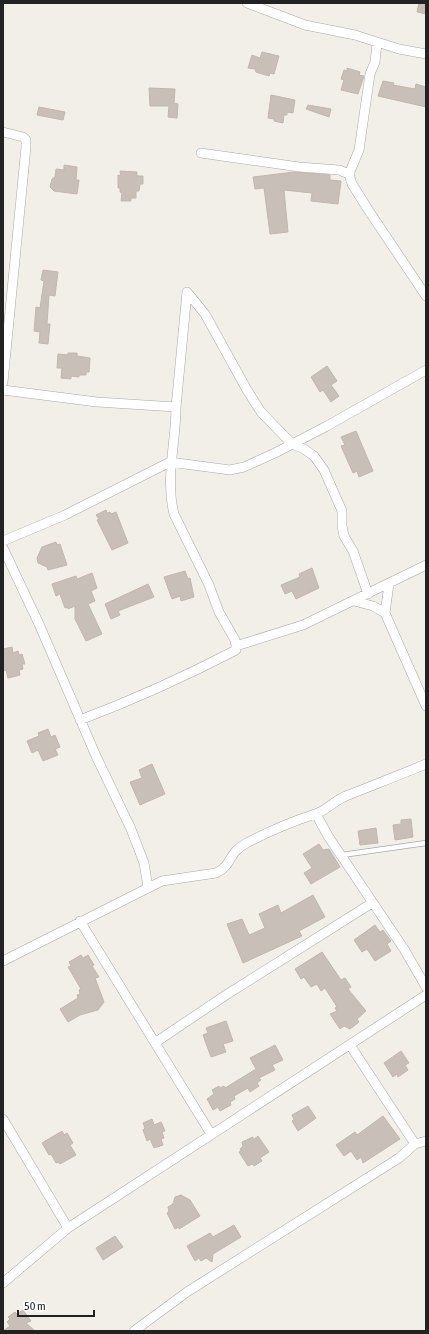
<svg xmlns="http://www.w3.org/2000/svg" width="429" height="1334" viewBox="0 0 429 1334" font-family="'Asap Condensed',sans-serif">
<rect width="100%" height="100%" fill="#f2efe9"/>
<path fill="#c7bfb8" stroke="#c4b6ab" d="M419,3H426V14L417,12Z
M262,52L279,56L274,74L270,73L269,76L256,72L255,69L248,68L252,55L260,58Z
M347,68L360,72L359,75L364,76L358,94L341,90L344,80L341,79L344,70L347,71Z
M383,81L394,83L393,85L415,89L416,84L426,87V107L378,96Z
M149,88L175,89L174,103L178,104L177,118L168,117L169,106H150Z
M271,95L295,100L293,113L287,112V115H284L283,123L274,121V119L268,118Z
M308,105L331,109L329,117L306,109Z
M39,107L65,112L63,120L37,115Z
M64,165L77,167L76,180H79L77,194L54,191L50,187L52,179L55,177L56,169L64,170Z
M120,171L137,172V176H143V184H140L139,191H136V198H131V201H121L122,193L120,192V188H118V175L121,176Z
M294,172L330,175V180L341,181L338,204L311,201L312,193L284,190L288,232L270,234L264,188L255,189L253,177Z
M43,270L58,272L55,296L49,295L47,324H50L48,344L39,343L40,332L34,331L36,307L40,308L44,281L41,280Z
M68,353H77V356L90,358L89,372H86V375H79V377L71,376V379L61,378L62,368H57L58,354L68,355Z
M327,366L337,381L331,385L339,396L331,402L323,390L320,392L311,377Z
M356,431L373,471L359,477L357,471L353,473L341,446L345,445L341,437Z
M106,510L107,513L110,512L111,514L116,512L128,543L112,550L97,520L99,519L96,515Z
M56,542L57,545L60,544L67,565L48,570L47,567L38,563L37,558L42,547Z
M312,568L319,588L296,599L292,591L285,594L281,585L300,577L299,574Z
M185,571L188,579L190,578L194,597L181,601L180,596L172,599L164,577Z
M92,573L97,588L91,591L95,601L88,604L102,634L86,641L75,619V606L68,609V607L65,608L60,594L56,596L52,584L76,576L77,579Z
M148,584L154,597L118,611L120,615L111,619L105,604Z
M12,647L13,653L18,651L19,655L22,654L25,664H22L23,669L19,670L20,675L8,678L6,670L3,671V649Z
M48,729L51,737L55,735L60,747L55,749L58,755L43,761L38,750L32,753L27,741L39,736L38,733Z
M152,764L165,794L140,805L130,782L142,778L139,770Z
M411,819L413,837L395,840L393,825L401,824V820Z
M376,828L378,843L360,845L358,831Z
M319,844L323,850L329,849L340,867L311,884L304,873L312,868L303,854Z
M313,895L325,917L299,931L302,936L243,963L227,924L242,919L249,935L265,928L259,914L278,905L281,913Z
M375,925L380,932L383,930L391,941L387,944L391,951L375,961L367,949L362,952L354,940Z
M322,952L341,980L345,978L351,987L348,989L366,1011L357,1019L359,1022L350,1029L344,1026L340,1029L330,1014L337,1011L335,1008L337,1007L325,988L321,991L317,984L311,987L304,977L301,979L295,969Z
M81,955L83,958L88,955L94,965L92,966L99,977L95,978L104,1002L98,1010L80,1015L68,1022L60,1009L78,998L77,995L80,994L79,990L81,989L68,967L71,966L69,962Z
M226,1021L233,1041L223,1044L226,1052L211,1057L203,1035L208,1033L206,1028Z
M275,1045L283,1060L272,1065L275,1070L259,1078L261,1080L257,1083L259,1086L250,1092L248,1088L234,1096L235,1099L230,1102L231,1105L220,1111L218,1107L213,1110L207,1099L214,1094L212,1090L219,1086L220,1088L224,1086L225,1088L256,1069L250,1058Z
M401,1051L409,1063L405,1065L408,1070L398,1077L397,1074L393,1077L384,1063Z
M308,1106L316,1118L298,1131L292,1121L294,1120L292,1115Z
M383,1116L400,1139L363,1163L361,1157L357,1160L351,1151L344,1156L336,1145L355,1132L357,1135Z
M152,1119L154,1125L161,1122L165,1131L162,1132L164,1138L161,1139L163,1145L154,1148L150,1139L147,1141L143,1130L145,1128L143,1123Z
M62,1131L64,1135L67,1133L73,1143L70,1145L76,1155L60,1164L58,1162L56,1163L51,1154L49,1155L42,1143Z
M258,1136L269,1152L260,1158L262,1161L254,1166L252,1164L248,1166L239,1152L241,1151L240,1149L243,1146L242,1142L253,1137V1140Z
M181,1195L190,1200L200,1216L179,1229V1227L175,1229L167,1213L169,1211L168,1207L173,1204L175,1197Z
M234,1225L241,1237L213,1254L212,1262L206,1258L201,1261L199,1258L195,1261L187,1246L210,1233L213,1237Z
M115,1236L123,1247L103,1260L96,1248Z
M23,1310L31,1321L26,1323L35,1331H3L10,1326L7,1322L10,1319L8,1317L15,1312L17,1314Z"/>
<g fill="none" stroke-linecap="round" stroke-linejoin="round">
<defs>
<path id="lane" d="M342,855L426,843"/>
<path id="street" d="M247,3L305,25L355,35L399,49L426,54
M377,44L375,62L370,74L359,150L349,174L352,184L369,211L426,296
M3,132L23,137L26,140V147L3,382
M201,153L299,167L339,170L349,174
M187,292L176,407C176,443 165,478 174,514L209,585L219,612L235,640L236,646
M187,292L205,314L247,390L261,412L292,444L304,449L314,456L324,470L342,511V526L344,536L353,551L368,594
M3,390L97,402L176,407
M3,541L65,515L170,462L230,470L244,467L275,453L327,426L426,370
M3,548L39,624L96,756L131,829L144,863L148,887
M389,584L385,613L426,706
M354,601L373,606L385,613
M80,720C133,700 186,676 236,650V646L303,625L426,565
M316,814L328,836L404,949L426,987
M80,921L211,1134
M3,961L162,881L216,873C233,865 227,854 245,844C267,832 291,822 315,814C326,811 335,800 346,796C373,785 400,775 426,764
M156,1042L226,995L372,903
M350,1045L415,1144
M3,1119L68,1228
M3,1283L68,1228L426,995
M134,1331L187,1292L399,1158L415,1144L426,1141"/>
</defs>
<use href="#lane" stroke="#a9a9a9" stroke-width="6"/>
<use href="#street" stroke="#a9a9a9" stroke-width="10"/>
<use href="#lane" stroke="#fff" stroke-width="4.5"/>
<use href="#street" stroke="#fff" stroke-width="9"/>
</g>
<rect width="429" height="1334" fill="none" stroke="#222222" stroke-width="8"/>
<path d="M18 1310v6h76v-6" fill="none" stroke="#222222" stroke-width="2"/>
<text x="24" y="1310" font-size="12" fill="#222222" stroke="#ffffff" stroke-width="3" paint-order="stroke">50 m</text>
</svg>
